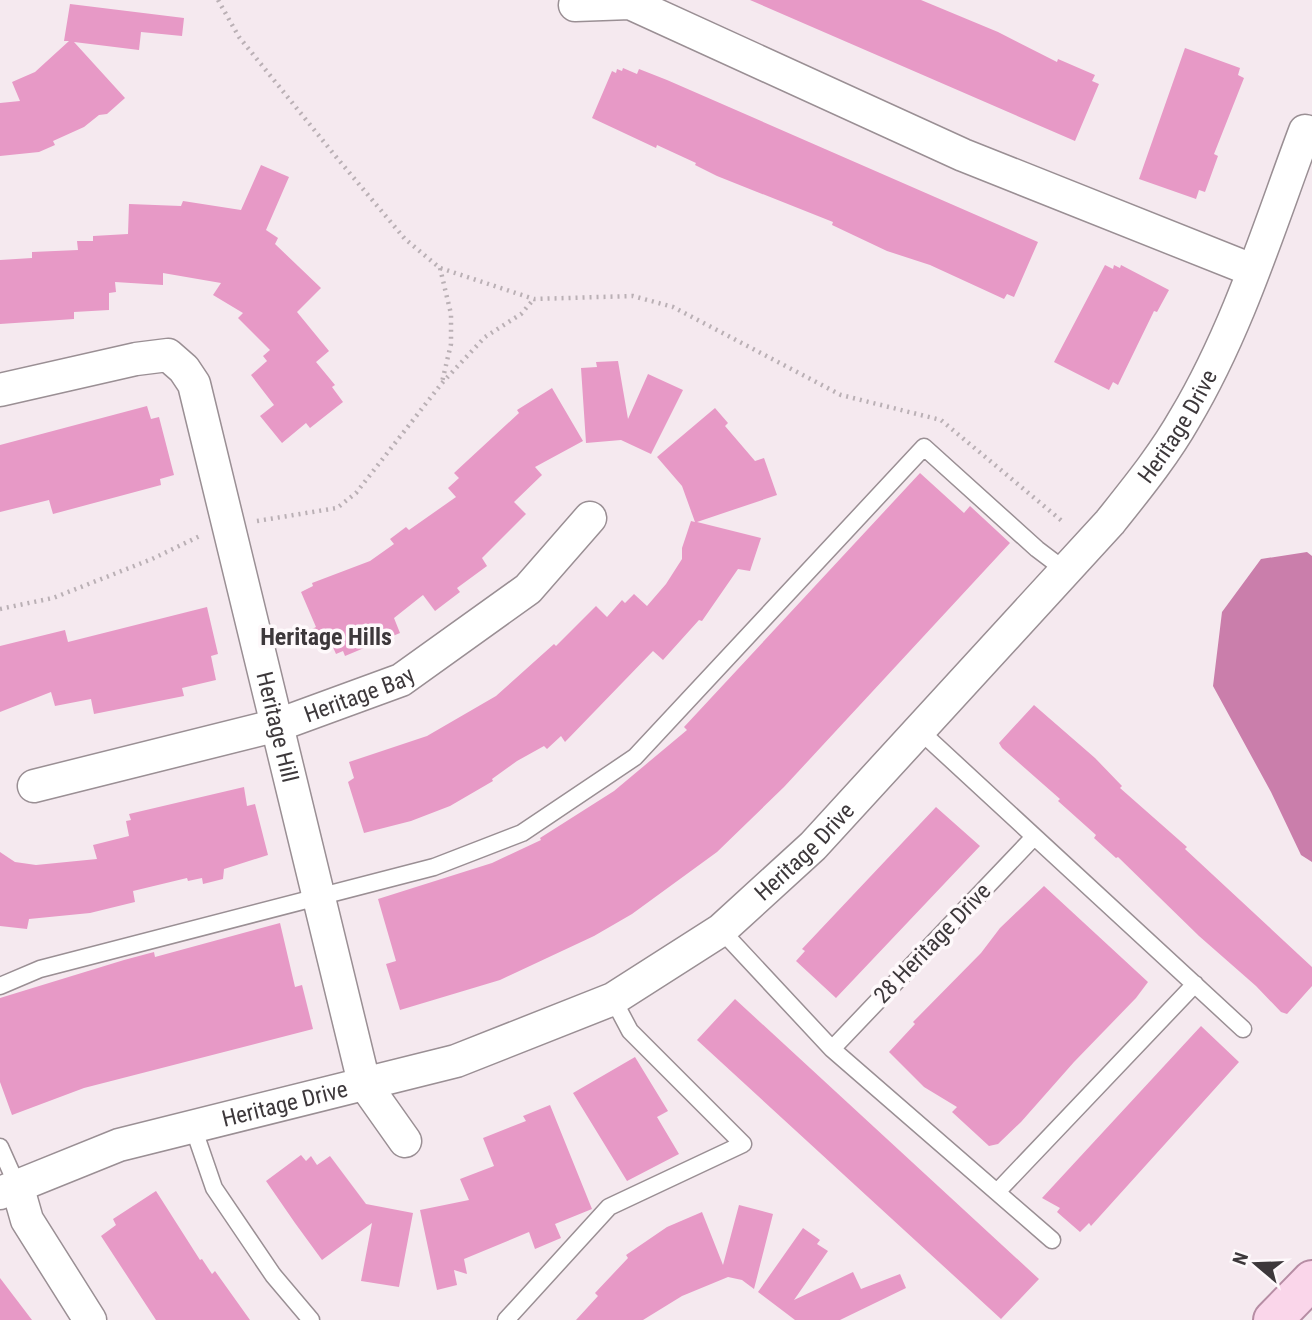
<svg xmlns="http://www.w3.org/2000/svg" width="1312" height="1320" viewBox="0 0 1312 1320" font-family="'Roboto Condensed',sans-serif">
<rect width="100%" height="100%" fill="#f5e9ef"/>
<path fill="#ca7eab" d="M1307,552L1312,556V862L1301,855L1271,792L1213,686L1222,612L1261,559Z"/>
<path fill="#e799c6" d="M750,0H921L998,32L1057,62L1058,59L1095,75L1092,81L1099,84L1075,141Z
M70,4L184,18L182,36L141,32L139,50L74,42L125,98L107,114L99,115L84,127L53,141L55,145L39,152L0,156V103L20,101L12,82L35,72L69,41H64Z
M1185,48L1240,68L1238,75L1244,78L1214,154L1218,156L1205,192L1199,190L1196,199L1139,179Z
M623,68L637,74L639,69L667,80L1038,242L1014,297L1007,294L1004,299L930,265L887,251L832,225L833,222L717,176L695,165L696,163L657,145L656,148L592,118L612,71L616,73L617,69L622,71Z
M261,165L289,177L266,230L278,238L275,244L321,288L297,312L329,351L316,362L335,385L332,387L343,402L310,428L306,423L282,443L260,416L274,405L251,375L267,361L263,356L270,350L238,318L243,313L213,295L221,283L163,273V285L115,282L116,292L109,293V310L74,312V319L0,324V260L32,258V252L78,250L77,241H93V236L128,234L129,204L181,206L183,201L241,210Z
M1105,265L1113,269L1114,265L1120,268L1121,265L1169,290L1157,312L1154,311L1118,385L1113,382L1109,390L1054,362Z
M618,361L628,419L648,374L683,390L651,454L621,440L586,443L581,368L597,367L596,362Z
M552,388L583,441L535,467L542,475L514,502L526,514L482,558L487,566L457,588L460,592L435,611L423,595L394,618L400,633L345,656L343,651L336,654L332,645L319,651L310,630L316,627L301,592L313,586L312,583L370,561L394,544L390,539L406,527L409,530L456,497L448,488L459,478L454,473L519,413L517,410Z
M147,406L151,419L159,417L174,475L160,479L161,485L53,514L49,500L0,512V445Z
M715,408L728,423L725,426L755,461L764,458L777,495L697,522L761,538L750,571L738,569L702,621L699,620L663,660L653,651L565,742L561,736L547,749L544,746L517,761L492,779L493,781L450,806L411,821L364,833L348,782L354,778L349,762L427,736L496,696L554,644L556,646L596,606L607,617L622,600L625,603L634,594L647,606L666,584L682,559V548L691,521L695,522L682,486L657,457Z
M920,473L964,513L970,506L1010,543L784,787L717,852L632,914L594,936L500,980L400,1010L386,964L396,961L378,899L492,863L541,840L540,838L614,791L687,730L684,727Z
M207,607L218,654L211,656L216,680L182,688L184,696L94,714L91,699L55,706L51,692L0,712V646L65,630L68,642Z
M1034,705L1095,758L1122,786L1120,788L1187,847L1185,849L1312,967V986L1287,1014L1281,1012L1256,986L1199,936L1118,857L1116,858L1094,838L1096,835L1058,801L1060,799L1002,748L999,743Z
M244,787L247,806L255,804L268,855L224,869L223,879L203,884L202,878L188,881L187,878L133,891L135,902L90,913L29,919L27,929L0,926V852L15,862L36,865L97,859L93,845L129,836L126,821L131,820L129,814Z
M936,807L980,846L836,998L796,961L805,951L802,949Z
M1044,886L1148,982L1136,998L1074,1062L1021,1122L998,1144L989,1146L952,1112L957,1107L924,1087L889,1052L915,1024L913,1022L981,953L1000,928Z
M280,923L295,987L302,985L313,1029L84,1088L12,1115L0,1082V998L124,960L154,952L155,957Z
M735,999L1039,1279L1001,1319L697,1040Z
M1201,1026L1239,1062L1091,1226L1089,1223L1080,1232L1057,1212L1060,1208L1042,1198Z
M635,1057L668,1111L657,1117L679,1154L627,1181L573,1093Z
M550,1105L592,1209L555,1224L561,1238L535,1249L529,1232L464,1259L467,1274L454,1270L457,1285L437,1290L420,1210L469,1200L460,1179L494,1166L483,1138L526,1121L523,1116Z
M301,1155L306,1161L311,1156L317,1165L330,1156L366,1204L413,1213L399,1287L361,1281L372,1223L322,1260L295,1223L266,1181Z
M156,1191L200,1260L202,1259L212,1274L215,1271L250,1320H156L101,1236L116,1225L113,1219Z
M739,1205L773,1214L754,1289L742,1280L728,1277L682,1296L643,1320H576L598,1296L595,1293L628,1258L626,1255L667,1227L702,1212L723,1265Z
M803,1228L820,1240L817,1244L828,1251L794,1300L853,1272L861,1289L900,1274L906,1288L840,1320H795L758,1292Z
M0,1278L32,1320H0Z"/>
<g fill="none" stroke-linecap="round" stroke-linejoin="round">
<defs>
<path id="lane" d="M919,730L1243,1029
M721,930L832,1049L1052,1240
M0,986L40,969L434,867L522,833L635,757L924,447L1037,549L1066,571
M832,1049L1033,838
M193,1127L214,1188L273,1275L311,1320
M0,1147L17,1185
M997,1192L1195,984
M506,1320L609,1207L743,1144L630,1031L613,999"/>
<g id="street">
<path d="M575,5L630,3L963,155L1252,270"/>
<path id="s1" d="M0,390L136,359L168,355L184,369L194,384L364,1083L405,1141"/>
<path id="s2" d="M34,786L278,725L401,680L528,589L590,518"/>
<path d="M17,1185L27,1220L90,1320"/>
<path id="s3" d="M0,1193L119,1145L456,1061L613,999L721,930L813,846L1110,522C1137,488 1164,455 1185,418C1238,329 1269,227 1305,131L1312,133"/>
</g>
<path id="primary" d="M1273,1320L1312,1280"/>
</defs>
<use href="#lane" stroke="#9a8f94" stroke-width="19"/>
<use href="#street" stroke="#9a8f94" stroke-width="35"/>
<use href="#primary" stroke="#b68da4" stroke-width="42"/>
<path stroke="#bab0b5" stroke-width="4.5" stroke-dasharray="2 5" stroke-linecap="butt" d="M218,0L239,37L337,158L405,239L440,268L534,299L633,296L673,307L841,395L941,420L1062,521
M440,268L451,314V344L442,382
M257,521L337,508L356,493L442,383L485,337L521,314L534,299
M0,609L53,598L152,559L202,535"/>
<use href="#lane" stroke="#fff" stroke-width="16"/>
<use href="#street" stroke="#fff" stroke-width="32"/>
<use href="#primary" stroke="#fad6ea" stroke-width="38"/>
</g>
<g text-anchor="middle" stroke-width="7" stroke-linejoin="round" paint-order="stroke">
<g font-size="23" fill="#3d383b" stroke="#fef9fb">
<text dy="8" stroke="none"><textPath href="#s3" startOffset="1454">Heritage Drive</textPath></text>
<text dy="8" stroke="none"><textPath href="#s2" startOffset="338">Heritage Bay</textPath></text>
<text dy="8" stroke="none"><textPath href="#s1" startOffset="564">Heritage Hill</textPath></text>
<text dy="8" stroke="none"><textPath href="#s3" startOffset="887">Heritage Drive</textPath></text>
<text transform="translate(932 943) rotate(-46)" y="8">28 Heritage Drive</text>
<text dy="8" stroke="none"><textPath href="#s3" startOffset="299">Heritage Drive</textPath></text>
</g>
<g font-size="24" font-weight="bold" fill="#3d383b" stroke="#fef9fb">
<text x="326" y="645">Heritage Hills</text>
</g>
</g>
<g transform="translate(1256 1264) rotate(289)" stroke="#fef9fb" stroke-width="5" paint-order="stroke">
<path d="M0-5L12 26L0 18L-12 26Z" fill="#3d383b"/>
<text y="-10" font-size="19" font-weight="bold" text-anchor="middle" fill="#3d383b">N</text>
</g>
</svg>
